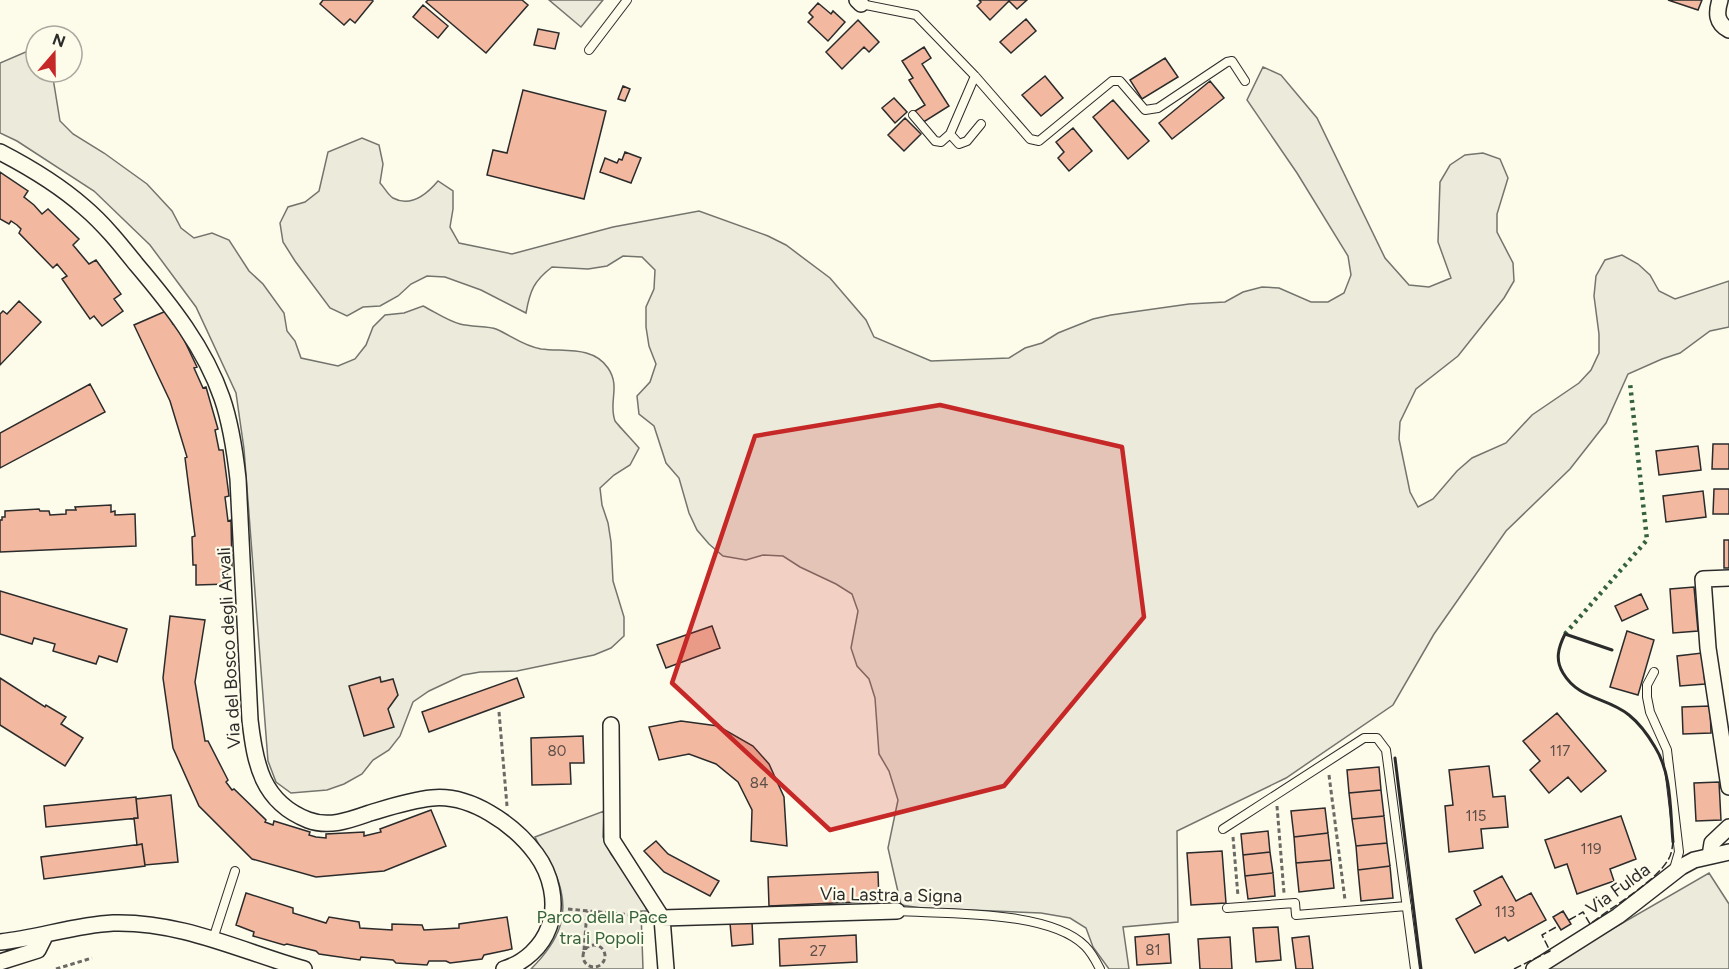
<svg xmlns="http://www.w3.org/2000/svg" width="1729" height="969" viewBox="0 0 1729 969" font-family="Figtree,sans-serif">
<rect width="100%" height="100%" fill="#fdfbea"/>
<path fill="#ecebdb" stroke="#74746e" stroke-width="1.5" d="M549,0H603L581,27Z
M28,51H36V72H52L60,121L73,134L104,153L147,184L172,211L181,228L194,238L212,233L229,240L249,271L263,284L284,313L287,331L295,341L301,358L338,366L355,359L366,345L373,327L385,315L404,313L423,306C435,312 448,321 460,324C471,327 489,326 496,329C512,336 523,346 541,349C565,352 593,346 608,368C621,387 608,402 615,421C617,424 634,442 639,448L630,465L614,475L600,488L602,505L608,523L611,542L613,581L624,617V636L611,648L594,655L517,671L480,672L463,675L429,691L413,702L400,736L389,750L373,760L362,774L344,784L327,790L291,793L276,782L268,761L244,449L236,393L196,307L150,245L94,191L17,141L0,133V63Z
M1263,67L1281,75L1317,118L1385,258L1409,285L1429,287L1451,278L1438,242L1440,182L1450,165L1465,155L1483,153L1500,159L1508,178L1497,214V232L1513,263L1514,281L1504,298L1458,356L1416,389L1400,422L1399,439L1410,492L1418,507L1433,499L1457,471L1472,458L1506,443L1532,415L1579,383L1591,370L1599,353V334L1594,296L1596,276L1605,260L1622,255L1638,264L1650,275L1659,291L1675,299L1729,281V327L1710,331L1680,353L1662,359L1628,374L1606,423L1570,469L1506,531L1434,634L1393,705L1286,778L1177,831L1178,922L1123,927L1129,969H1109L1093,947L1086,928L1070,918L1041,913L921,908L901,905L888,848L898,800L889,771L879,754L875,698L869,679L857,666L851,648L858,611L852,594L836,584L800,567L783,556L763,555L746,560L723,556L709,544L697,530L689,513L679,478L666,463L654,426L639,414L637,396L650,382L656,364L649,346L646,327V307L654,289L655,270L642,257L623,256L607,266L588,269L552,267C534,281 530,290 526,313L481,290L445,277L427,276L411,284L398,296L380,306L363,307L347,316L330,308L295,261L283,242L280,223L288,207L305,202L319,191L328,152L362,138L379,145L383,164L380,183C384,187 388,195 393,198C411,208 427,194 438,181L453,191V209L450,227L459,243L512,254L613,227L699,211L768,236L786,245L830,278L866,320L874,337L931,361L1009,358L1025,348L1042,343L1058,333L1093,319L1111,315L1189,304L1225,302L1243,292L1262,287L1279,288L1311,302H1328L1344,293L1351,275L1348,256L1297,173L1247,100Z
M604,811L603,837L611,854L642,895L647,911H641L643,969H531C559,941 572,914 556,875C550,861 541,850 535,837Z
M1709,873L1729,904V969H1543Z"/>
<path fill="#f2b8a0" stroke="#2b2b2b" stroke-width="1.5" d="M323,0H372L373,1L355,23L350,19L344,25L320,4Z
M428,0H522L528,5L486,53L426,2Z
M979,0H1027L1017,9L1009,1L990,20L977,6L981,2Z
M1668,0H1702L1698,10Z
M818,3L831,14L833,11L845,22L828,41L808,22L813,17L809,13Z
M423,5L448,26L438,38L413,17Z
M1026,19L1036,31L1011,53L1000,42Z
M858,20L879,42L869,52L864,47L842,69L826,52Z
M538,29L559,33L555,49L534,45Z
M924,47L931,58L922,64L949,106L922,123L915,111L925,105L909,80L913,78L902,61Z
M1165,58L1178,77L1142,99L1130,80Z
M1045,76L1063,98L1041,116L1022,95Z
M1210,81L1224,98L1172,139L1159,123Z
M623,86L630,89L625,101L618,99Z
M523,90L606,111L584,199L487,175L493,150L507,153Z
M894,98L907,112L895,123L882,108Z
M1113,100L1149,141L1128,159L1093,117Z
M905,118L921,134L904,151L888,135Z
M1073,128L1092,151L1069,171L1058,158L1064,152L1056,142Z
M625,152L641,158L631,183L600,172L605,158L617,163L619,159L622,160Z
M0,172L28,191L24,197L34,205L42,214L48,209L79,239L73,245L89,264L96,260L121,294L114,299L123,311L102,326L94,316L90,319L62,279L67,276L57,264L53,268L19,233L21,229L17,225L11,221L9,224L0,219Z
M19,301L41,322L0,365V314L3,311L7,314Z
M166,311L173,324L176,323L197,367L194,368L203,388L206,387L218,429L215,430L219,450H223L229,496L225,497L228,521L231,520L232,567L227,568L228,584L196,585V565H193L192,537L195,536L185,458L187,457L170,401L134,325Z
M90,384L105,412L0,468V433Z
M1713,444H1729V469H1712Z
M1698,446L1701,470L1659,475L1656,451Z
M1714,489H1729V514H1713Z
M1703,491L1706,517L1666,522L1663,496Z
M111,505V512L115,511V515L135,514L136,546L0,552V520H2V517H5V511L39,509L40,511H49L50,515L66,514V510H76L75,507Z
M1724,540H1729V568H1724Z
M1694,587L1698,631L1673,633L1670,589Z
M0,591L127,629L117,662L99,656L96,664L53,651L55,644L34,638L32,644L0,634Z
M1641,594L1648,609L1622,621L1615,606Z
M170,616L205,620L195,682L205,741H208L228,780L226,782L232,790L234,789L266,820L265,822L273,825L274,821L310,832L309,835L316,837L326,838V834L364,832V836L381,832L380,829L431,810L446,846L384,871L316,877L252,859L199,806L173,748L163,678Z
M712,626L720,648L666,668L657,645Z
M1627,631L1654,640L1638,695L1610,687Z
M1702,653L1705,684L1680,686L1677,656Z
M380,677L381,682L393,679L398,695L388,709L394,727L364,736L349,686Z
M0,678L45,707L46,705L66,717L61,724L83,738L65,766L0,725Z
M517,678L524,697L429,732L422,712Z
M1710,706L1711,733L1683,734L1682,707Z
M1557,713L1606,771L1581,792L1568,777L1549,793L1530,770L1540,761L1523,741Z
M681,721L718,726L753,746L769,764L784,797L787,846L751,841L752,810L738,782L716,764L689,754L659,760L649,727Z
M583,736L584,763H570L571,784L532,785L531,738Z
M1489,766L1493,797L1505,796L1508,827L1481,829L1483,848L1449,852L1445,806L1453,805L1449,770Z
M1379,767L1381,790L1349,793L1347,770Z
M1719,782L1721,820L1696,821L1694,783Z
M1381,790L1384,816L1352,819L1349,793Z
M171,795L178,862L145,865L142,844L137,845L134,818H138L136,799Z
M136,797L138,818L46,827L44,806Z
M1325,808L1328,833L1294,837L1291,811Z
M1384,816L1387,843L1356,846L1352,819Z
M1621,816L1636,859L1610,869L1614,881L1577,894L1567,864L1555,868L1545,840Z
M1268,831L1270,852L1243,855L1241,834Z
M1328,833L1331,860L1296,863L1294,837Z
M656,841L668,854L719,881L710,896L664,872L644,851Z
M1387,843L1390,866L1358,870L1356,846Z
M142,844L145,866L44,879L41,857Z
M1222,851L1226,903L1191,905L1187,853Z
M1270,852L1273,873L1245,876L1243,855Z
M1331,860L1334,888L1299,892L1296,863Z
M1390,866L1393,898L1361,901L1358,870Z
M878,872L879,901L769,906L768,877Z
M1273,873L1275,896L1248,899L1245,876Z
M1502,876L1516,901L1531,893L1546,920L1508,941L1505,937L1475,953L1456,919L1481,905L1474,891Z
M246,893L293,908V913L326,923L329,917L359,922L360,928L392,930V924L422,925L424,930L459,928V924L507,917L512,949L484,955L482,959L450,963L446,961H429L427,965L396,963L393,960L361,957L360,960L319,954L316,951L287,944L284,945L253,936L254,932L236,925Z
M1563,911L1571,924L1561,930L1553,917Z
M752,922L753,944L732,946L730,923Z
M1278,927L1281,960L1256,962L1253,928Z
M1169,934L1171,963L1137,965L1135,937Z
M856,935L857,962L780,966L779,939Z
M1309,936L1313,969H1296L1292,938Z
M1230,937L1232,969H1200L1198,939Z"/>
<g fill="none" stroke-linecap="round" stroke-linejoin="round">
<defs>
<path id="service" d="M861,4L916,15L975,76L1030,139L1039,141L1112,81H1120L1145,110L1158,108L1227,62L1232,61L1245,81
M589,50L627,0
M913,115L935,141L941,142L950,134L975,76
M950,134L959,144L967,141L981,124
M1654,672L1647,685V697L1650,712L1667,750L1679,852L1674,869
M1223,829L1364,738H1377L1386,750L1415,969
M1227,908L1295,903L1296,915L1407,906
M897,911C946,914 1049,910 1085,946C1091,952 1096,961 1100,969
M213,939L235,871"/>
<path id="minor" d="M857,0L861,4
M1720,0C1716,13 1716,23 1729,30
M0,152C29,167 59,185 84,207C104,224 120,244 136,264C170,304 205,348 222,398C231,424 235,452 238,479L250,720C255,764 262,802 308,820C329,828 350,820 370,813C390,807 411,800 432,798C470,794 514,824 536,854C551,874 558,903 549,927C542,947 524,963 504,969
M1729,578L1703,579L1708,648L1729,787
M611,725L612,840L662,918L666,969
M1710,856L1712,843L1729,827
M662,918L897,911
M0,942C38,938 75,925 113,923C181,921 241,951 304,969
M0,962L38,950L46,934
M1534,969L1618,916L1681,867L1694,860L1729,852"/>
</defs>
<use href="#service" stroke="#2b2b2b" stroke-width="10"/>
<use href="#minor" stroke="#2b2b2b" stroke-width="18"/>
<path stroke="#6a6964" stroke-width="3" stroke-dasharray="4.5 3" stroke-linecap="butt" d="M499,712L507,806
M1329,775L1345,900
M1277,806L1284,893
M1233,837L1238,896
M568,909L642,916
M583 956a11 11 0 1 1 22 0a11 11 0 1 1-22 0Z
M584,950L587,911
M56,969L92,958"/>
<use href="#service" stroke="#fdfbea" stroke-width="8"/>
<use href="#minor" stroke="#fdfbea" stroke-width="15"/>
<path stroke="#34623c" stroke-width="4.5" stroke-dasharray="3 4.5" stroke-linecap="butt" d="M1565,634L1647,540L1630,383"/>
<path stroke="#2b2b2b" stroke-width="1.5" stroke-dasharray="8 3" stroke-linecap="butt" d="M1569,920L1583,912L1590,924C1612,907 1655,882 1668,860C1672,854 1672,848 1673,842
M1514,969L1550,951L1542,935L1558,926"/>
<path stroke="#2b2b2b" stroke-width="3" d="M1612,650L1565,634C1558,648 1555,660 1563,673C1579,700 1607,697 1629,715C1639,723 1648,735 1655,747C1672,774 1670,811 1673,842
M1395,758L1421,969"/>
</g>
<path fill="#c62828" fill-opacity="0.2" stroke="#c62828" stroke-width="4.5" stroke-linejoin="round" d="M940,405L1122,447L1144,617L1004,786L830,830L672,683L755,436Z"/>
<g text-anchor="middle" stroke-width="4.5" stroke-linejoin="round" paint-order="stroke">
<g font-size="15" fill="#5d4e48">
<text x="557" y="756">80</text>
<text x="1560" y="756">117</text>
<text x="759" y="788">84</text>
<text x="1476" y="821">115</text>
<text x="1591" y="854">119</text>
<text x="1505" y="917">113</text>
<text x="1153" y="955">81</text>
<text x="818" y="956">27</text>
</g>
<g font-size="18" fill="#2b2b2b" stroke="#fdfbea">
<text transform="translate(229 648) rotate(-93)" y="6">Via del Bosco degli Arvali</text>
<text transform="translate(1618 889) rotate(-36)" y="6">Via Fulda</text>
<text transform="translate(891 895) rotate(1)" y="6">Via Lastra a Signa</text>
</g>
<g font-size="18" fill="#34623c" stroke="#fdfbea">
<text x="602" y="923">Parco della Pace<tspan x="602" dy="21">tra i Popoli</tspan></text>
</g>
</g>
<g transform="translate(54 54) rotate(20)"><circle r="28" fill="#fdfbea" stroke="#a9a89e" stroke-width="1.5"/>
<path d="M0-4.5L10 22L0 15L-10 22Z" fill="#c62828"/>
<text y="-9" font-size="16" font-weight="bold" text-anchor="middle" fill="#2b2b2b">N</text>
</g>
</svg>
